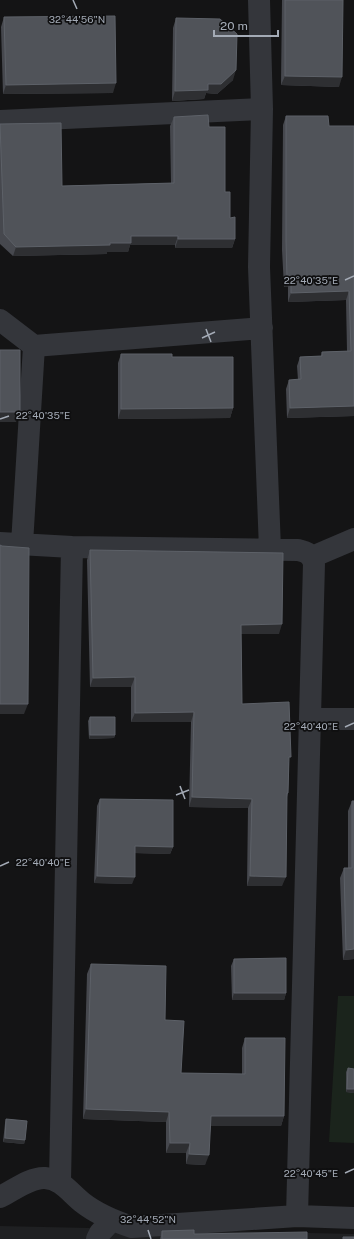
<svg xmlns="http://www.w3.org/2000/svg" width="354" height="1239" viewBox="0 0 354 1239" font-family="'Public Sans',sans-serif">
<rect width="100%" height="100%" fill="#141415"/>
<path fill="#1f2022" d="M0,1226L354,1234V1239H0Z"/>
<path fill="#1b241c" d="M338,996H354V1143L329,1142Z"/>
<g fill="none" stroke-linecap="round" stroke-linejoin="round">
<path stroke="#34363b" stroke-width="22" d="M259,0L262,109L259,267L270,549
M0,121L262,109
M0,320L34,346L22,544
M34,346L262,328
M0,543L72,547L298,550C307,552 311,554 314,563L297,1216
M312,557L354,539
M310,719H354
M60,1182L72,547
M0,1197C13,1191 30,1177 45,1178C62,1179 70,1193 83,1203C97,1214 114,1221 132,1227L297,1216L354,1218
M97,1239L100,1233L111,1221"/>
</g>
<path fill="#46484e" d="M282,0H343L339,87L281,85Z
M4,17L113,93L3,94L1,27Z
M176,18L233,80L217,94L206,93L204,99L172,101L173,28Z
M286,116L329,126H354V416L287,418L286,389L289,380H298L297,366L300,357L321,356L322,352L347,351L346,300L288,302V287H284L282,250L283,125Z
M174,117L209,127L225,192L230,218L235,239L232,248H175V245H130L128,252H107V254L13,256L0,244V124L62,186L171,183L170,126Z
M121,354L172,357L233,408L230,418L118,419V363Z
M90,550L279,634H241L242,704L289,763L288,793L287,797L282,886H247L248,808L189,807L191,722H131V687H90L87,560Z
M90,717L115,735L114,738L89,739L88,721Z
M100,799L173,847L170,854L135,853L132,884L94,883L97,806Z
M352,801L354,959L343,960L340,878L344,868H348V811Z
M234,959L286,993L284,1000H232L231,966Z
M91,964L165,1020L181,1073L242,1074V1048L245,1038L284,1116L281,1126H211L205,1165L186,1164V1153H166V1122L83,1119L87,974Z
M348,1068L354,1093L346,1092V1072Z
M6,1119L25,1140L24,1144L3,1142L5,1123Z
M162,1231L194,1234L307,1239H160Z"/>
<path fill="#2e2f32" d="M236,70L233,80L217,94L206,93L204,99L172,101L175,91Z
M285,76L342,77L339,87L281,85Z
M116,83L113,93L3,94L6,85Z
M131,236H178L175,245H130L128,252H107V254L13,256L16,247L110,243Z
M178,239H235L232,248H175Z
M287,278H291L288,287H284Z
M349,291L346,300L288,302L291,293Z
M354,406V416L287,418L290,408Z
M233,408L230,418L118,419L121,409Z
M0,412H20L16,422H0Z
M282,624L279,634H238L241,625Z
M135,677L131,687H90L93,678Z
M0,704H28L24,714H0Z
M194,712L191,722H131L135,713Z
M90,735H115L114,738L89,739Z
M192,797L252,799L248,808L189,807Z
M135,846L173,847L170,854L132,853Z
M97,876L135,877L132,884L94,883Z
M250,876L286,877L282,886H247Z
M354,949V959L343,960L346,950Z
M234,993H286L284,1000H232Z
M347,1089H354V1093L346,1092Z
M86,1109L169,1112L166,1122L83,1119Z
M211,1116H284L281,1126H207Z
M5,1138L25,1140L24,1144L3,1142Z
M170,1143H190L186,1153H166Z
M189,1154L209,1155L205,1165L186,1164Z"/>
<path fill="#505359" stroke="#5d6168" d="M285,0H343L342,77L285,76Z
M115,16L116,83L6,85L4,17Z
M176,18L220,19L237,34L236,70L221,84H208V90L175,91Z
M208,115L209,127H225V192H230V218L235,217V239H178V236H131V243H110V245L16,247L4,234L0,124L61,123L62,186L174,183V117Z
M286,116H328L329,126H354V406L290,408L289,380L301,379L300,357L322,356V352L351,351L349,291L291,293V278H287L286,241Z
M0,350H20V412H0Z
M121,354H172V357H233V408L121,409Z
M0,545L2,546L29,548L28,704H0Z
M90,550L283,553L282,624L241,625L242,704L289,702L291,757H289L288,793H287L286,877L250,876L252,799L192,797L194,712L135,713V677L93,678Z
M90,717H115V735H90Z
M100,799L173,800V847L135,846V877L97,876Z
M352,801H354V949L346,950L344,868H352Z
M286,958V993H234V959Z
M91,964L166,966L165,1020L184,1021L181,1073L245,1074V1038H285L284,1116H211L209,1155L189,1154L190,1143H170L169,1112L86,1109Z
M348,1068L354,1069V1089H347Z
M6,1119L27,1121L25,1140L5,1138Z
M194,1230V1234L307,1232V1239H162V1231Z
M343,1237H354V1239H343Z"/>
<path fill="none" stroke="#a4abb6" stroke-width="1.5" d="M73,0L77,9M345,280L354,276M206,329L211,342M202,338L215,332M0,419L9,416M345,727L354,723M180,786L185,799M176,795L189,790M0,866L9,862M345,1173L354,1169M148,1230L151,1239"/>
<g font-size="10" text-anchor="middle" fill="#a4abb6" stroke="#0f0f10" stroke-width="3.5" stroke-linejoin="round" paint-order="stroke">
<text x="77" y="23">32°44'56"N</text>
<text x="311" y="284">22°40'35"E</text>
<text x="43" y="419">22°40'35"E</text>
<text x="311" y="730">22°40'40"E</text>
<text x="43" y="866">22°40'40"E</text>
<text x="311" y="1177">22°40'45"E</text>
<text x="148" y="1223">32°44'52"N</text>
</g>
<path d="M214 30v6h64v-6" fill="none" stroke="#a4abb6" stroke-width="2"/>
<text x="220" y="30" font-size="12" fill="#a4abb6" stroke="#0f0f10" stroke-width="3" paint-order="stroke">20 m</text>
</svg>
